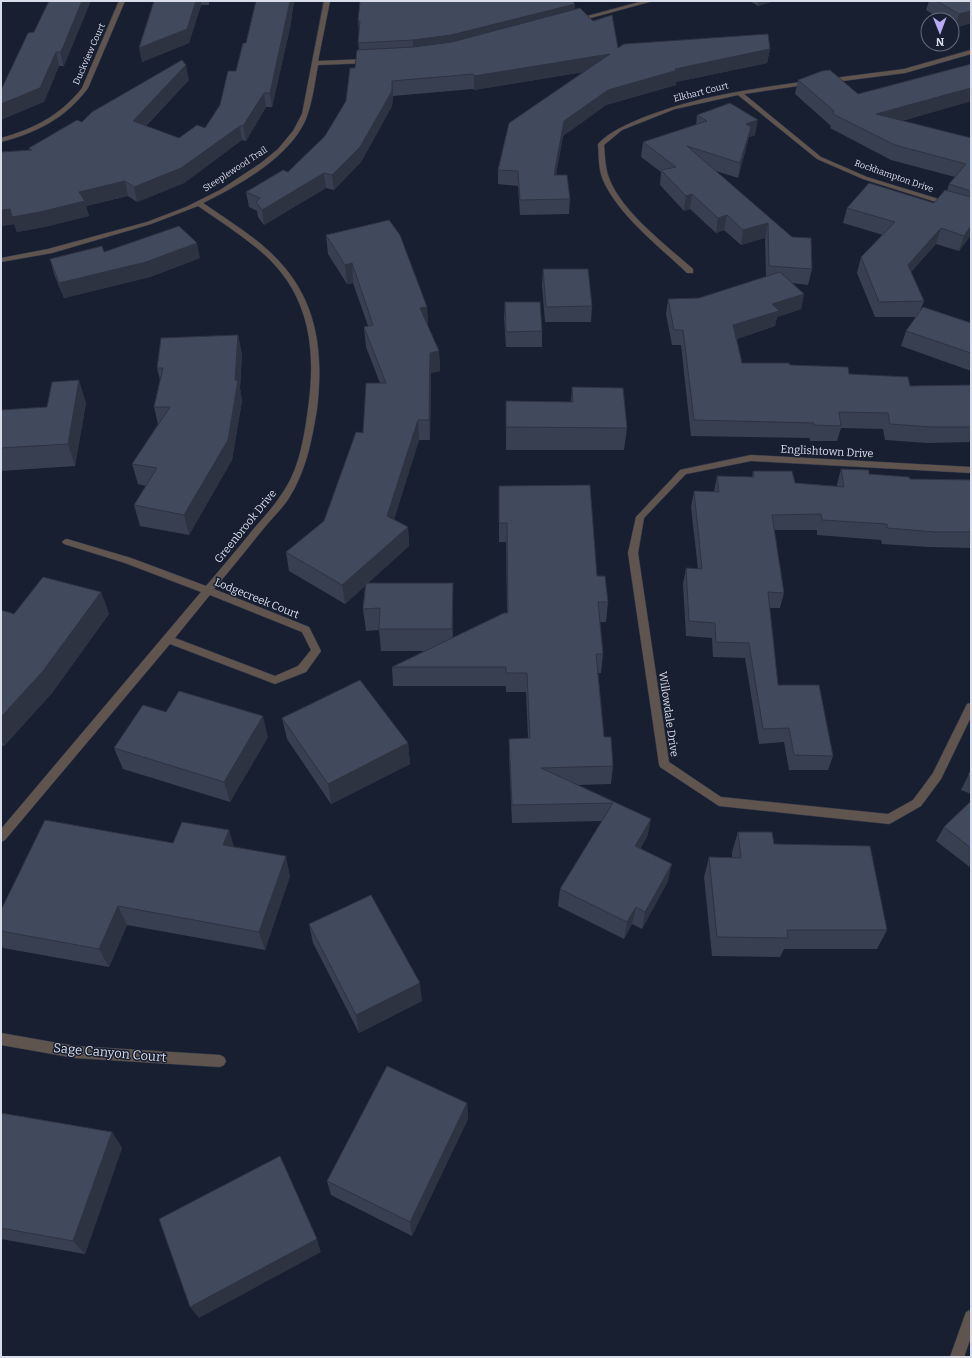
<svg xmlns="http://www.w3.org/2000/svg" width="972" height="1358" viewBox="0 0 972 1358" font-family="Bitter,serif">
<rect width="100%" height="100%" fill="#181f31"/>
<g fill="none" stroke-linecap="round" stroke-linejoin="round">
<defs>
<path id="minor" d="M119,1H125L88,88C66,118 36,133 1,142V138C34,129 61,115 82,88Z
M324,1H330L318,61L369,59L372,61L369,63L318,65C315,81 313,98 308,113C296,154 238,186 203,203C226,219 251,234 271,253C317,296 324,350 317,409C312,440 306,471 289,498C282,509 272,518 264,528C247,549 231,569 214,589L309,627L321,651L306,672L275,684L170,644L5,840L1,842V829L201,592L125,563L64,544L62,542L64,540L67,539L131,558L206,586C223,566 240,546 256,526C265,516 274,506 281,495C299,471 304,438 308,409C316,352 311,298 266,256C245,237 221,222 198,206L151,224L52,253L1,262V258L48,249L147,222L186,207L220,190L261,163L278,149L293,131L302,114ZM210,595L302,632L311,650L298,666L275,676L175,638Z
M643,1H653L576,22L573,20Z
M971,50V54L905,73L827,83L824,81L827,79L904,69Z
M809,81L812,83L811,84L744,94L821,157L867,177L971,209V213L863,179L817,159L738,95L675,109L622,130L604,145C605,156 605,167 609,178C621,211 667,246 693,269V273H687C659,246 619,216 603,180C598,168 599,156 598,144C610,131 626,125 642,118C697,96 751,89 809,81Z
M751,455L971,467V473L751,461L686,474L644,518L638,553L669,762L721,797L888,814L913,800L933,773L967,704L971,703V717L941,779L921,806L893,822L889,824L719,806L660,767L659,764L628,553L636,517L680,470Z
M1,1033L75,1046L220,1055L224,1057L226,1061L224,1065L220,1067L75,1058L1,1045Z
M971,1310V1337L964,1357H950L966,1312Z"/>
</defs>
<use href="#minor" stroke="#333a4b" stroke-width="1"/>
<use href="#minor" fill="#60544f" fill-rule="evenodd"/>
</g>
<path fill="#383f50" d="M49,1L64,66H59L44,102L34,32Z
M154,1H209V5H201L189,43L142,62Z
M256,1H294L290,28L272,107H266L246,141L242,140L184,183L137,202L128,196L86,206L89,216L44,227L17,232L14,224L1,226V152L29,150V148L82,122L189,80L146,126L179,138L205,128L220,105L236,71L246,43Z
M750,1H774L758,6Z
M929,1H971V23L955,28L952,27V20H942L926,10Z
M575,4L574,10L618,48L770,49L767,63L676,82V85L606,105L563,136L556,175L570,199L569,214L520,215L518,186L498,184V170L583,72L474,90L473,89L393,96L392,106L361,162L334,190L326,188L264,225L258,217L257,211L249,207L246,192L288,172L325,136L346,101L355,68L359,50L358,43L359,35L358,21Z
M798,80L858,94L971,101L902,121L971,138V235L959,251L936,244L911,272L924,301L920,311L971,323V371L901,346L906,331L916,317H875L857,273L861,257L883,235L843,223L847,208L934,203L947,191L949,184L955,177L891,160L830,128L831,126L795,94Z
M697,115L755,135L749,137L738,178L716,171L812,269L808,285L792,283L804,294L801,309L777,317L775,326L737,339L742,363L790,365L849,374L910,386L971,385V442L927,443L885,440L883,429L841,428L837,441H810V438L691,436L681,345H672L666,314L668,299L699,298L766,277L765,238L741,245L724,230L716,233L690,209L684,211L660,185L661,172L641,157L643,142L696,125Z
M326,235L427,307L428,326L439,351L440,371L431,373L430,440H419L394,519L408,527L409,546L368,583L453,605V638L507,613L506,542H499V486L597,576L608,602L606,622H600L603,654L601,673H598L604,737L613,766L611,784L578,785L651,819L647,837L640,849L668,881L642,929L632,924L624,939L558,906L560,889L602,821L512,823L509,757V739L528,738L526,692H506V686H393L392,667L425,651H381L379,630L366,631L363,609L365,586L345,604L289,571L286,552L324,521L363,433L380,383L366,347L364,327L368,326L353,283L347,284L328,254Z
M104,252L200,258L150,277L64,298L54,274L50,259Z
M543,269L592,306L591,322H545L542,285Z
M505,302L542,331V347H506L504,318Z
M238,335L242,355L240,388L242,401L232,460L189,535L140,526L134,505L146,486L138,484L132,464L158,424L154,407L160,380L157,368Z
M572,387L627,428L624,450H506V401L571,402Z
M86,403L75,466L1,471V410L47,407Z
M841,469L869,474L910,479L971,480V548L929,547L882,544L881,540L817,535V530H774L784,593L780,608H770L778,685L833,756L828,770H789L784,742L759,744L745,658L713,657L712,638L686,636L683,584L686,568L698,569L691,507L694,491L714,492L717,476L752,477L753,471L795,483L837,486V484Z
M101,592L109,614L52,693L4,746L1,745V610L14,614Z
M166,712L268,737L230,802L123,769L114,748Z
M282,718L408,743L410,764L331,804L287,739Z
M971,770V794L961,790Z
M971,801V868L936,841L944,827Z
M229,830L233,847L290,876L265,950L127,925L109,967L3,948L1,944V910L173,843Z
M738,832L774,844L887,930L877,949H784L780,957L712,956L704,877L709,857L732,858V852Z
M309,924L422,1001L359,1033L313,943Z
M467,1103L468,1119L412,1236L331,1195L327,1181Z
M1,1113L112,1132L122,1148L85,1254L1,1239Z"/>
<path fill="#2e3341" d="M82,1H91L64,66L61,52Z
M196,1H201V5L189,43L142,62L139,48Z
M290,1H294L290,28L272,107L270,93Z
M758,1H774L758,6Z
M575,4L574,17L414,55L413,40Z
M971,11V23L955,28L959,14Z
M770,49L767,63L676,82V85L606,105L563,136L553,190L554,175L564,121L608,90L675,69Z
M56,52L59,66L44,102L1,120V104Z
M610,54L609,68L474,90V76Z
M186,65L189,80L136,135L133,121Z
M392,81L393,96L392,106L361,162L334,190L332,175Z
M971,88V101L873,129L876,114Z
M264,93L266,107L246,141L243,126Z
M758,120L755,135L749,137L738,178L746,124Z
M240,126L242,140L184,183L137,202L134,187Z
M324,173L326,188L264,225L262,210Z
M125,181L128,196L86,206L89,216L44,227L17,232L14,224L1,226V210Z
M692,194L690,209L684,211L686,196Z
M727,215L724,230L716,233L718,218Z
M768,223L765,238L741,245L743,230Z
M971,226V235L959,251L964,236Z
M941,228L936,244L903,280L908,265Z
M197,243L200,258L150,277L64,298L59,283Z
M352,263L353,283L347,284L345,265Z
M804,294L801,309L777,317L775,326L731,341L733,325L772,304Z
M427,307L428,326L420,308Z
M238,335L242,355L240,388L242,401L232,460L189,535L184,515L235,380Z
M439,351L440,371L431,373L430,440L429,420L430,353Z
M79,380L86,403L75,466L68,444Z
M418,420L419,440L389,536L387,516Z
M408,527L409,546L345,604L342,585Z
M453,583V651L452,629Z
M101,592L109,614L52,693L4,746L1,740V717Z
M263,716L268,737L230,802L224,782Z
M408,743L410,764L331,804L328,784Z
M651,819L647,837L632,864L635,846Z
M229,830L235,850L223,845Z
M286,856L290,876L265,950L259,932Z
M672,864L668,881L642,929L645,912Z
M118,906L127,925L109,967L99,949Z
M636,907L632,924L624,939L627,922Z
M420,983L422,1001L359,1033L356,1015Z
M467,1103L468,1119L412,1236L410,1222Z
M112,1132L122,1148L85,1254L73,1241Z
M317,1239L321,1252L199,1318L190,1307Z"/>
<path fill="#41495d" stroke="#2e3341" d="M49,1H82L61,52H56L40,88L1,104V90L28,33L34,32Z
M154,1H196L187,29L139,48Z
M256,1H290L270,93H264L243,126H240L181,168L134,187L125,181L79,192L85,201L40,212L12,217L10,209L1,210V152L32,150L29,148L77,120L82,122L92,112L182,60L186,65L133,121L179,138L197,125L205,128L220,105L228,71H236L243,43H246Z
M360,1H572L575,4L451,35L413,40L358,43L360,21H358Z
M937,1H971V11L959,14Z
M580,8L593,21L612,15L618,48L624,44L768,34L770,49L675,69L678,70L608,90L564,121L554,175H567L570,199L520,200L518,171L498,170L509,123L610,54L474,76L473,74L392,81V91L360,147L332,175L324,173L262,210L256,202L260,198L246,192L283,170L288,172L325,136L346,101L350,68H355L357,50L414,47L452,42Z
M971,64V88L876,114L971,138V191L949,184L966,164L895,145L833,114L834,111L798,80L822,71L830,70L858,94Z
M730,103L758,120L746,124L751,127L740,163L687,146L792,237L811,238L812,269L769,266L768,223L743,230L727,215L718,218L692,194L686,196L661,170L676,167L643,142L707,121L697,115Z
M869,183L934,203L945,190L971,197V226L964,236L941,228L908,265L924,301L879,302L861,257L895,222L847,208Z
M389,220L400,235L427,307L420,308L439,351L430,353L429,420H418L387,516L408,527L342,585L286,552L324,521L356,432L363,433L366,383H386L364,327L373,325L352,263L345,265L326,235Z
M179,226L197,243L146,262L59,283L50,259L102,246L104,252Z
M543,269H588L592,306L546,307Z
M780,272L804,294L772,304L779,311L733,325L742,363H789L790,365L848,367L849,374L908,377L910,386L971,385V427H932L890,424L888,413L839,412L841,426L814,425V423L694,420L683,330H674L668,299L699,298Z
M505,302H540L542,331L506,332Z
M923,307L971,323V353L906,331Z
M238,335L235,380H238L228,440L184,515L134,505L157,468L132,464L170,407H154L163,368H157L161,338Z
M79,380L68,444L1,448V410L47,407L52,382Z
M572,387L623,388L627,428L506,427V401L573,402Z
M841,469L869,470V474L909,477L910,479L971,480V532H935L887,528V524L822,520L821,514L772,515L784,593L768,592L778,685H819L833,756L794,755L789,728L763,729L749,643L716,642L715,623L689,621L686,568L702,569L694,491L719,492L717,476L754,477L753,471H792L795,483L844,487Z
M590,485L597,576H605L608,602H598L603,654H596L604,737H611L613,766L541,768L651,819L635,846L672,864L645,912L636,907L627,922L560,889L613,803L512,805L509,739L530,738L527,673H506V667H392L504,613H508L507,523H499V486Z
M43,577L101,592L43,671L1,717V610L14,614Z
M366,583H453L452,629H379L380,608L363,609Z
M360,680L408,743L328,784L282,718Z
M179,691L263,716L224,782L114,748L143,705L166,712Z
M971,770V777L968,775Z
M971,801V848L944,827Z
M45,820L173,843L182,822L229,830L223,845L286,856L259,932L118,906L99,949L1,931V910Z
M738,832H772L774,844L870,846L887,930H787L788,938L717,937L709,857L741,858Z
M371,895L420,983L356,1015L309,924Z
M387,1066L467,1103L410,1222L327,1181Z
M1,1113L112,1132L73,1241L1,1228Z
M280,1156L317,1239L190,1307L159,1219Z"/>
<g text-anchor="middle" stroke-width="3" stroke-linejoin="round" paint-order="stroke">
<g font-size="9" fill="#d8dde9" stroke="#181f31">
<text transform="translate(89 54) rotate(-66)" y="3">Duckview Court</text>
<text transform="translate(701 92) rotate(-14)" y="3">Elkhart Court</text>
<text transform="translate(235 169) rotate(-33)" y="3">Steeplewood Trail</text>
<text transform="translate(894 176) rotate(19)" y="3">Rockhampton Drive</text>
</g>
<g font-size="11" fill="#d8dde9" stroke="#181f31">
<text transform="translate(827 451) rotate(3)" y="4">Englishtown Drive</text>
<text transform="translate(245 526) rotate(-51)" y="4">Greenbrook Drive</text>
<text transform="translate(257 598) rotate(22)" y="4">Lodgecreek Court</text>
<text transform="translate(669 714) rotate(82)" y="4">Willowdale Drive</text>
</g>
<g font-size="13" fill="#d8dde9" stroke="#181f31">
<text transform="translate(110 1052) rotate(5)" y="5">Sage Canyon Court</text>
</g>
</g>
<rect width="972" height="1358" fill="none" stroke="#d8dde9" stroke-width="4"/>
<g transform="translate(940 32) rotate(179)"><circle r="19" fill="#181f31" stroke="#656b7b"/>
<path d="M0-3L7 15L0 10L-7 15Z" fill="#b9abf7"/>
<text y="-6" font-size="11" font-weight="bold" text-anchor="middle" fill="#d8dde9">N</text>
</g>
</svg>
